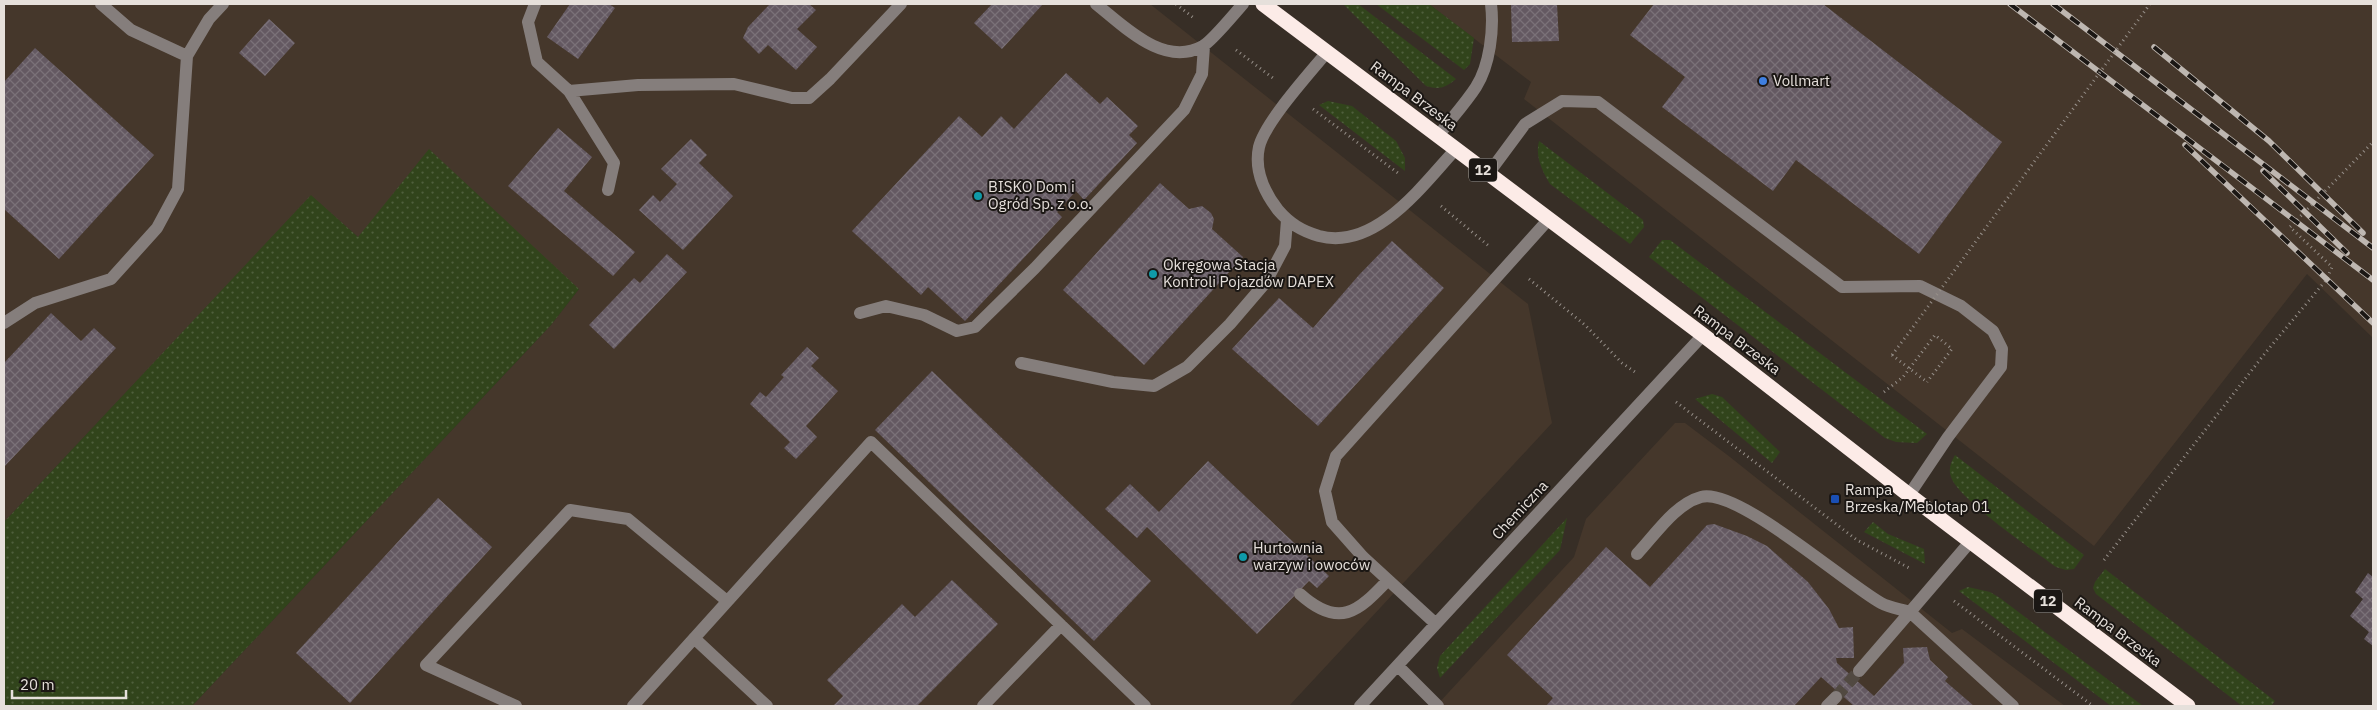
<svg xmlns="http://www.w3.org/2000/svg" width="2377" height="710" viewBox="0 0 2377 710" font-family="'IBM Plex Sans',sans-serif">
<defs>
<pattern id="grass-dots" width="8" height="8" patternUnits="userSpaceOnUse" patternTransform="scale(1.25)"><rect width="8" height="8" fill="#31441b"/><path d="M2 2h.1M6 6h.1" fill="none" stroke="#4f5f3c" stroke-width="1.8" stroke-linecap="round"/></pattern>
<pattern id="building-cross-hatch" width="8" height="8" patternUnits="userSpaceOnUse" patternTransform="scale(1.25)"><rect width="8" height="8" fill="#645962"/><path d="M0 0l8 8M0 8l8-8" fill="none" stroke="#7a7178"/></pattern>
</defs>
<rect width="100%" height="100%" fill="#372e26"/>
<path fill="#45372b" d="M4,4H1150L1528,304L1552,423L1289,706H192L551,325L579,289L358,237L311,196L4,522Z
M1429,4H2373V338L2307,274L2094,546L1524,99L1531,82Z
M1675,423H1685L1730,457L1952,633L1962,629L2065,706H1436L1574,557L1586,519Z"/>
<path fill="url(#grass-dots)" d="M1343,4H1358L1456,79C1445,88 1439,90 1426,86Z
M1376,4H1429L1474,38L1470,64L1464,70Z
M1328,101L1352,106L1396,141L1405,158V171L1319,105Z
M1539,141L1643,220L1644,227L1630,244L1550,184C1542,171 1535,156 1539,141Z
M429,149L579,289L551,325L192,706H4V522L311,195L358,237Z
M1662,240H1670L1927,434L1917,443L1896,442L1885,438L1649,257Z
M1712,394L1722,397L1780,452L1772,463L1695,399Z
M1955,455L2084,555L2074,569L2066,570L2056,567C2034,551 1958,499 1951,477C1948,469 1951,462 1955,455Z
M1567,518L1560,550L1440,678L1437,668L1440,656Z
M1873,522L1888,534L1924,549L1925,564L1864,532Z
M2105,569L2275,701L2271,706H2242L2096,594L2093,588L2095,582Z
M1968,587L1990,592L2000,598L2143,706H2111L1959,591Z"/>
<path fill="url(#building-cross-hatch)" d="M570,4H609L615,8L578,59L547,37Z
M770,4H809L816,10L797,29L817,47L796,70L768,45L759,54L743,38L748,27Z
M992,4H1043L1002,49L974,23Z
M1511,4H1557L1559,41L1512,42Z
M1654,4H1823L2002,142L1919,254L1796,160L1773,191L1662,107L1685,77L1630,35Z
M269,19L295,43L265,76L239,53Z
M35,48L154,155L59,259L4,209V82Z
M1066,73L1100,104L1107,97L1138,126L1129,135L1137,143L1084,200L1076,191L1057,212L1062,217L965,321L928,287L921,295L852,231L959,116L982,137L1001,116L1014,129Z
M558,128L592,157L564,191L635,252L613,276L508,186Z
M691,139L707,155L699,163L733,196L683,250L639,210L653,195L660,202L677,184L661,169Z
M1160,183L1189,209L1202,206L1211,213L1214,219L1212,229L1243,257L1144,365L1063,290Z
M1392,241L1444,288L1318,426L1232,349L1279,298L1313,328L1359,275Z
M667,254L687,272L614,349L589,325L634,278L640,283Z
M51,313L81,341L94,328L116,348L4,467V363Z
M807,347L819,358L811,366L838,391L806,426L817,437L796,459L784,448L790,442L750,404L760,392L766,397L784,377L781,375Z
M932,371L1151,581L1094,641L875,430Z
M1208,461L1329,576L1317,588L1309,581L1257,634L1147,527L1137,538L1105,509L1130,484L1159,512Z
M438,498L492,547L350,703L296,653Z
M1714,524L1747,536L1767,546L1808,582L1829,609L1839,628L1853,627L1854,658H1836L1837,663L1874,696L1904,663L1903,648L1927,647L1930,660L1948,677L1945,681L1974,706H1854L1821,677L1794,706H1546L1553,698L1507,655L1606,547L1650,587L1707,525Z
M2368,573L2373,577V646L2364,639L2369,632L2350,616L2363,599L2355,592Z
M952,580L998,624L917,706H833L843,696L827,680L902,604L915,617Z"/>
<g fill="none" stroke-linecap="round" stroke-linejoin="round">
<path stroke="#514941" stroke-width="12" stroke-dasharray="12 6" stroke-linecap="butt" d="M1836,697L1859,671"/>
<path stroke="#968f89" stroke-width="3" stroke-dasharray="1 4" stroke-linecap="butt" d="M1176,4L1195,19
M1236,50L1273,78
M1313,109L1398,173
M1441,206L1490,247
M1529,279L1585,325L1622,363L1635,372
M1892,355L1913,327
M1884,392L1903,377L1935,335L1952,349L1927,382
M1676,402L1857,540L1911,569
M2104,560L2266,352L2327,279L2332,267L2290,227L2373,142
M1954,601L2093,706"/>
<path stroke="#857e7c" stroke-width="12" d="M101,4L131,30L187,56
M535,4L528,22L537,62L569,91
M1096,4C1125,27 1164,68 1203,46C1213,40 1234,14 1243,4
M1327,52C1309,74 1265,122 1259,147C1254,170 1265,193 1278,210C1290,224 1302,231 1319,236C1375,251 1422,186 1455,150
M1438,136C1450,120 1465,104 1476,87C1490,65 1494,29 1491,4
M1488,174L1525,124L1562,101L1598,102L1842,287L1920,286L1961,306L1993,331L2002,349L2001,367L1948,437L1909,495
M608,190L614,163L569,91L638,85L734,84L792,98H809L830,79L901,4
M860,313L886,306L924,315L957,331L975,327L1035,268L1184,110L1202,74L1204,46
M4,323L35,303L111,279L157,228L178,189L187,56L209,19L223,4
M1021,363L1113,382L1154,386L1187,367L1230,324L1266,282L1285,246L1287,220
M1970,542L1910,612L2013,706
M1637,554C1655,535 1675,504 1701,497C1737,487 1845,583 1881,603C1890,608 1901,609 1910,612L1859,671
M1300,594C1339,629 1358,612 1388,580
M1436,624L1363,557L1332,522L1325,491L1336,456L1548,220
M694,638L767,706
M1398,666L1438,706
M516,706L426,665L570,510L628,519L727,601
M633,706L871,442L1145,706
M983,706L1061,625
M1360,706L1703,335
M1827,706L1836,697"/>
<path stroke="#fcebe7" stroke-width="15" d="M1263,4L1703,335L1909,495L2188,706"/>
<defs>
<path id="rail" d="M2010,4L2373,280
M2053,4L2373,248
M2154,47L2269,141L2363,233
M2185,145L2373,323
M2263,171L2347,253"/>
</defs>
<use href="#rail" stroke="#beb7b1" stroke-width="5.5"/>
<use href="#rail" stroke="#1b1714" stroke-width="4" stroke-dasharray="11" stroke-linecap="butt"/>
<path stroke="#968f89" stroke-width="3" stroke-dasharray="1 4" stroke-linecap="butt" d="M1913,327L2150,4
M1892,355L1927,382"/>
</g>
<circle fill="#3f7fe0" stroke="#1b1714" stroke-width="2" cx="1763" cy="81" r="5"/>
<g fill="#0f9aa8" stroke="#1b1714" stroke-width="2">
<circle cx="978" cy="196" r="5"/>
<circle cx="1153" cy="274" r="5"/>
<circle cx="1243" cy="557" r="5"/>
</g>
<rect fill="#1a4fb4" stroke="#1b1714" stroke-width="2" x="1830" y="494" width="10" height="10" rx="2.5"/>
<g text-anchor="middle" stroke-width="4" stroke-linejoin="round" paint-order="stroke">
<g fill="#1b1714" stroke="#a9a49f" stroke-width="1">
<rect x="1469" y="158.5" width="28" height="23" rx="4"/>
<rect x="2034" y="589.5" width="28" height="23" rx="4"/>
</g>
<g font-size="14" font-weight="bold" fill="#e6e0db">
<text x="1483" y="175">12</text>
<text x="2048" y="606">12</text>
</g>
<g font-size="15" fill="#e6e0db" stroke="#1b1714" text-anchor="start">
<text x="1773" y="86">Vollmart</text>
<text x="988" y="192">BISKO Dom i<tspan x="988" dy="17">Ogród Sp. z o.o.</tspan></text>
<text x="1163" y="270">Okręgowa Stacja<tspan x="1163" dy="17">Kontroli Pojazdów DAPEX</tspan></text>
<text x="1845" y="495">Rampa<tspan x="1845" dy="17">Brzeska/Meblotap 01</tspan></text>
<text x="1253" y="553">Hurtownia<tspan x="1253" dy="17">warzyw i owoców</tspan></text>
</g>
<g font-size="15" fill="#e6e0db" stroke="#1b1714">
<text transform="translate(1414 96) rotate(37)" y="5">Rampa Brzeska</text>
<text transform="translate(1737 340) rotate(37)" y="5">Rampa Brzeska</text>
<text transform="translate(1520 510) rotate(-47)" y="5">Chemiczna</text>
<text transform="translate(2118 632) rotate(37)" y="5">Rampa Brzeska</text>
</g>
</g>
<rect width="2377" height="710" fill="none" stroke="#e6e0db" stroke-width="10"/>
<path d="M12 690v8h114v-8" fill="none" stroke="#e6e0db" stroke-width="2.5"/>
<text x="20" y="690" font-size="15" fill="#e6e0db" stroke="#1b1714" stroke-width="4" paint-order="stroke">20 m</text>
</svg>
